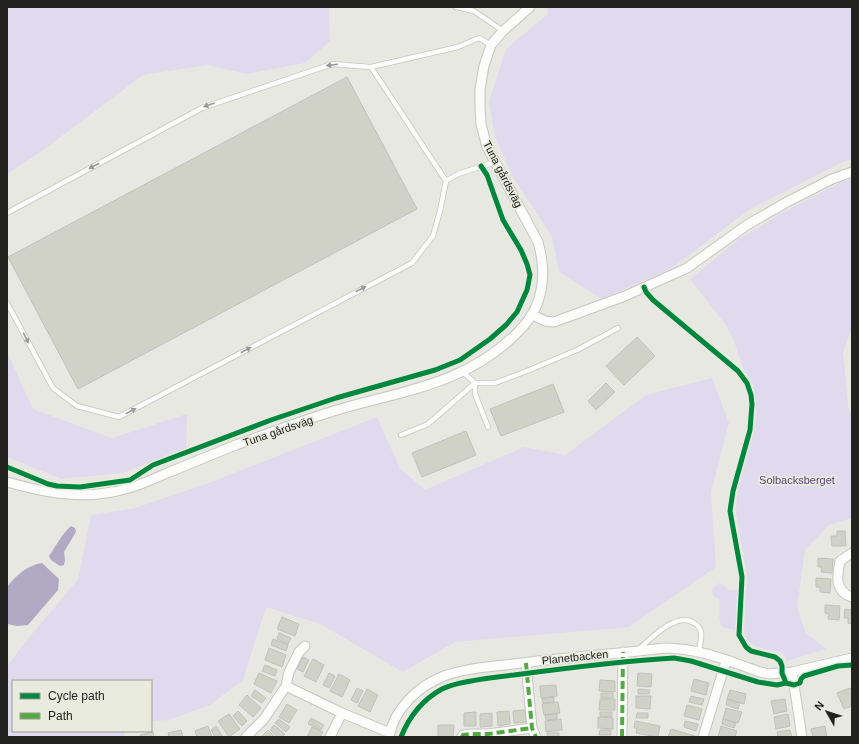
<svg xmlns="http://www.w3.org/2000/svg" width="859" height="744" viewBox="0 0 859 744" font-family="Arial,sans-serif">
<rect width="100%" height="100%" fill="#e8e8e2"/>
<path fill="#e0daee" d="M7,7H329L330,41L305,63L246,74L208,65L143,75L42,151L7,174Z
M546,7H852V159L843,162L750,209L672,268L602,299L559,272L552,237L513,177L495,137L489,101L506,49L548,14Z
M852,179V328L843,352L849,413H852V518L829,525L805,550L797,608L806,633L826,649L787,661L783,652L771,651L755,646L747,640L744,631L747,576L736,513L737,495L756,418V401L753,385L743,368L733,338L725,324L690,279L739,239L782,213L839,183Z
M7,352L33,409L112,438L187,414L186,449L123,473L61,479L7,457Z
M712,378L729,423L711,492L716,567L629,627L455,642L403,672L320,624L266,607L243,680L210,705L169,720L151,721V681H13V731H125L124,737H7V667L21,647L78,579L91,515L135,508L214,481L377,417L400,468L425,490L524,447L565,455L646,395Z
M719,583L724,585L728,590H738L736,630L722,627C717,618 721,609 719,599L713,596L712,591L713,587Z"/>
<path fill="#b2aac5" d="M71,526L75,528L76,532L64,552L65,560L64,565L60,566L51,560L49,556C56,546 61,535 71,526Z
M42,563L59,579L58,590L28,625L17,626L7,624V587C16,575 28,565 42,563Z"/>
<path fill="#d1d2c7" stroke="#c1c1bc" d="M347,77L417,209L78,389L8,257Z
M637,337L655,356L624,385L606,366Z
M606,383L615,392L596,410L588,401Z
M553,384L564,412L501,436L490,409Z
M466,431L476,455L422,477L412,453Z
M837,531H845L846,546H832L831,536H837Z
M818,558L833,559L832,573L821,572L822,567H818Z
M816,578L831,579L830,593L820,592V587H816Z
M825,605L840,606L839,620L828,619L829,614L825,613Z
M845,609L852,610V624L848,623V618H844Z
M282,617L299,624L295,636L277,629Z
M279,633L291,638L288,644L277,639Z
M273,639L288,645L286,651L271,645Z
M269,648L286,655L282,667L265,660Z
M303,657L309,660L303,672L297,669Z
M313,659L324,665L316,682L304,676Z
M265,665L277,670L275,676L262,671Z
M259,673L277,681L271,693L254,684Z
M329,673L335,676L329,688L323,685Z
M638,673L652,674L651,687L637,686Z
M339,674L350,680L342,697L330,691Z
M694,679L709,683L706,695L691,691Z
M600,680L615,681V692L599,691Z
M556,685L557,696L541,698L540,686Z
M357,688L363,691L357,703L351,700Z
M850,688L852,692V706L844,709L837,693Z
M367,689L378,695L370,712L358,706Z
M638,689L650,690L649,694H638Z
M255,690L266,698L262,703L251,696Z
M730,690L746,694L744,704L727,699Z
M601,693H613V698H601Z
M247,695L261,708L253,717L239,705Z
M636,696H651L650,709L636,708Z
M691,696L704,699L702,705L689,702Z
M554,697V702L543,703L542,699Z
M600,699H615V710H599Z
M727,699L740,703L738,709L726,705Z
M785,699L787,711L774,714L771,701Z
M558,702L560,713L544,715L542,704Z
M287,704L297,710L289,723L279,717Z
M687,705L702,709L699,720L684,716Z
M726,708L742,712L738,723L723,719Z
M525,710L526,722L514,723L513,711Z
M238,711L247,721L242,726L233,716Z
M509,711L510,724L498,726L497,712Z
M476,712V726H464V713Z
M600,712H612V717L600,716Z
M492,713V726L480,727V714Z
M637,713H648V718H636Z
M229,714L240,729L229,737L218,721Z
M557,714V719L546,720L545,715Z
M788,714L790,726L776,729L774,717Z
M598,717L613,718V729L598,728Z
M311,718L324,725L321,730L308,724Z
M279,719L290,727L286,732L275,723Z
M561,719L562,730L546,732L545,721Z
M723,719L736,723L734,728L722,724Z
M635,721L660,726L658,737L636,733L637,728H634Z
M685,721L698,724L696,731L684,727Z
M274,725L285,734L282,737H278L270,730Z
M438,725H454L453,737H438Z
M208,726L212,737H197L195,731Z
M216,726L223,737H215L211,730Z
M721,726L737,731L735,737H718Z
M825,726L827,737H813L811,729Z
M312,727L323,732L320,737H307Z
M671,729L695,736V737H668Z
M181,730L183,737H169L168,733Z
M268,730L275,737H261Z
M600,730H611V735H599Z
M790,730L792,737H778L777,732Z
M153,732L154,737H141L140,735Z
M547,733H559V737H548Z"/>
<g fill="none" stroke-linecap="round" stroke-linejoin="round">
<defs>
<path id="service" d="M456,7L474,11L503,31
M446,181L458,174L495,162
M7,213L202,108L332,64L371,67
M7,303L53,388L77,406L119,417L412,263L433,236L440,211L446,181L371,67L458,47L479,38L491,45
M463,372L475,383V394L488,427
M401,435L428,424L475,383H495L527,371L577,350L618,328
M638,650C650,639 677,611 694,623C698,625 700,628 701,632C702,638 700,645 699,651"/>
<path id="minor" d="M533,315L545,321L554,322L625,296L687,268L747,225L787,202L832,179L852,172
M7,482C43,492 75,499 112,492C131,489 149,481 167,473C190,464 213,454 236,445C270,433 303,420 337,410C405,390 469,384 521,329C544,305 547,273 538,242L487,147L481,124L480,107V89L484,66L491,45L503,31L530,7
M852,553L840,561C837,576 834,591 852,597
M526,663L532,728L536,737
M792,672L802,737
M286,686L342,713L390,733
M246,737L264,719L286,686L289,672L299,652L305,646
M330,737L342,713
M389,737C394,709 418,686 444,676C466,668 490,667 513,664C563,658 614,654 665,648C698,648 729,661 760,672L769,674L792,672L852,658
M462,737L463,735L470,734H488L532,728
M622,737L623,652
M703,737L726,661"/>
</defs>
<use href="#service" stroke="#c5c6c1" stroke-width="6"/>
<use href="#minor" stroke="#c5c6c1" stroke-width="11"/>
<use href="#service" stroke="#fcfcfb" stroke-width="4.5"/>
<use href="#minor" stroke="#fcfcfb" stroke-width="9"/>
<path stroke="#53aa43" stroke-width="4" stroke-dasharray="8 4" stroke-linecap="butt" d="M526,663L532,728L536,737
M462,737L463,735L470,734H488L532,728
M622,737L623,652"/>
<defs>
<path id="cycleway" d="M644,287L646,292L653,300L738,371L747,383L751,395L752,404L750,430L733,491L730,511L742,577L739,635L746,647L751,651L775,657L780,661L782,666V673L786,683
M7,467L48,484L57,486L80,487L130,480L153,465L271,420L336,398L435,370L460,360L490,339L506,325L517,312L527,290L530,275L527,264L521,250L503,220L487,175L481,166
M401,737C409,717 422,700 442,689C458,681 495,677 514,675C567,668 621,661 674,658L691,661L758,682L777,685L786,683L794,685L800,683L801,679L804,676L838,666L852,665"/>
</defs>
<use href="#cycleway" stroke="#eaebdf" stroke-width="8"/>
<use href="#cycleway" stroke="#00873e" stroke-width="5"/>
</g>
<defs><path id="oneway-solid" d="M-6-.8H1V-3.2L6.5 0L1 3.2V.8H-6Z"/></defs>
<g fill="#9a9a98">
<use href="#oneway-solid" transform="translate(332 65) rotate(173)"/>
<use href="#oneway-solid" transform="translate(209 105) rotate(161)"/>
<use href="#oneway-solid" transform="translate(94 166) rotate(152)"/>
<use href="#oneway-solid" transform="translate(361 289) rotate(-28)"/>
<use href="#oneway-solid" transform="translate(26 338) rotate(62)"/>
<use href="#oneway-solid" transform="translate(246 350) rotate(-28)"/>
<use href="#oneway-solid" transform="translate(131 411) rotate(-28)"/>
</g>
<g text-anchor="middle" stroke-width="3.5" stroke-linejoin="round" paint-order="stroke">
<g font-size="11" fill="#22221e" stroke="#eaebdf">
<text transform="translate(503 174) rotate(63)" y="4">Tuna gårdsväg</text>
<text transform="translate(278 431) rotate(-19)" y="4">Tuna gårdsväg</text>
<text transform="translate(575 657) rotate(-6)" y="4">Planetbacken</text>
</g>
<g font-size="11" fill="#56437a" stroke="#eaebdf">
<text x="797" y="484">Solbacksberget</text>
</g>
</g>
<rect width="859" height="744" fill="none" stroke="#22221e" stroke-width="16"/>
<rect x="12" y="680" width="140" height="52" fill="#eaebdf" stroke="#9a9b92"/>
<rect x="20" y="693" width="20" height="6" fill="#00873e" stroke="#9a9b92"/>
<text x="48" y="700" font-size="12" fill="#22221e">Cycle path</text>
<rect x="20" y="713" width="20" height="6" fill="#53aa43" stroke="#9a9b92"/>
<text x="48" y="720" font-size="12" fill="#22221e">Path</text>
<g transform="translate(827 712) rotate(309)" stroke="#eaebdf" stroke-width="3" paint-order="stroke">
<path d="M0-3L7 15L0 10L-7 15Z" fill="#22221e"/>
<text y="-6" font-size="11" font-weight="bold" text-anchor="middle" fill="#22221e">N</text>
</g>
</svg>
